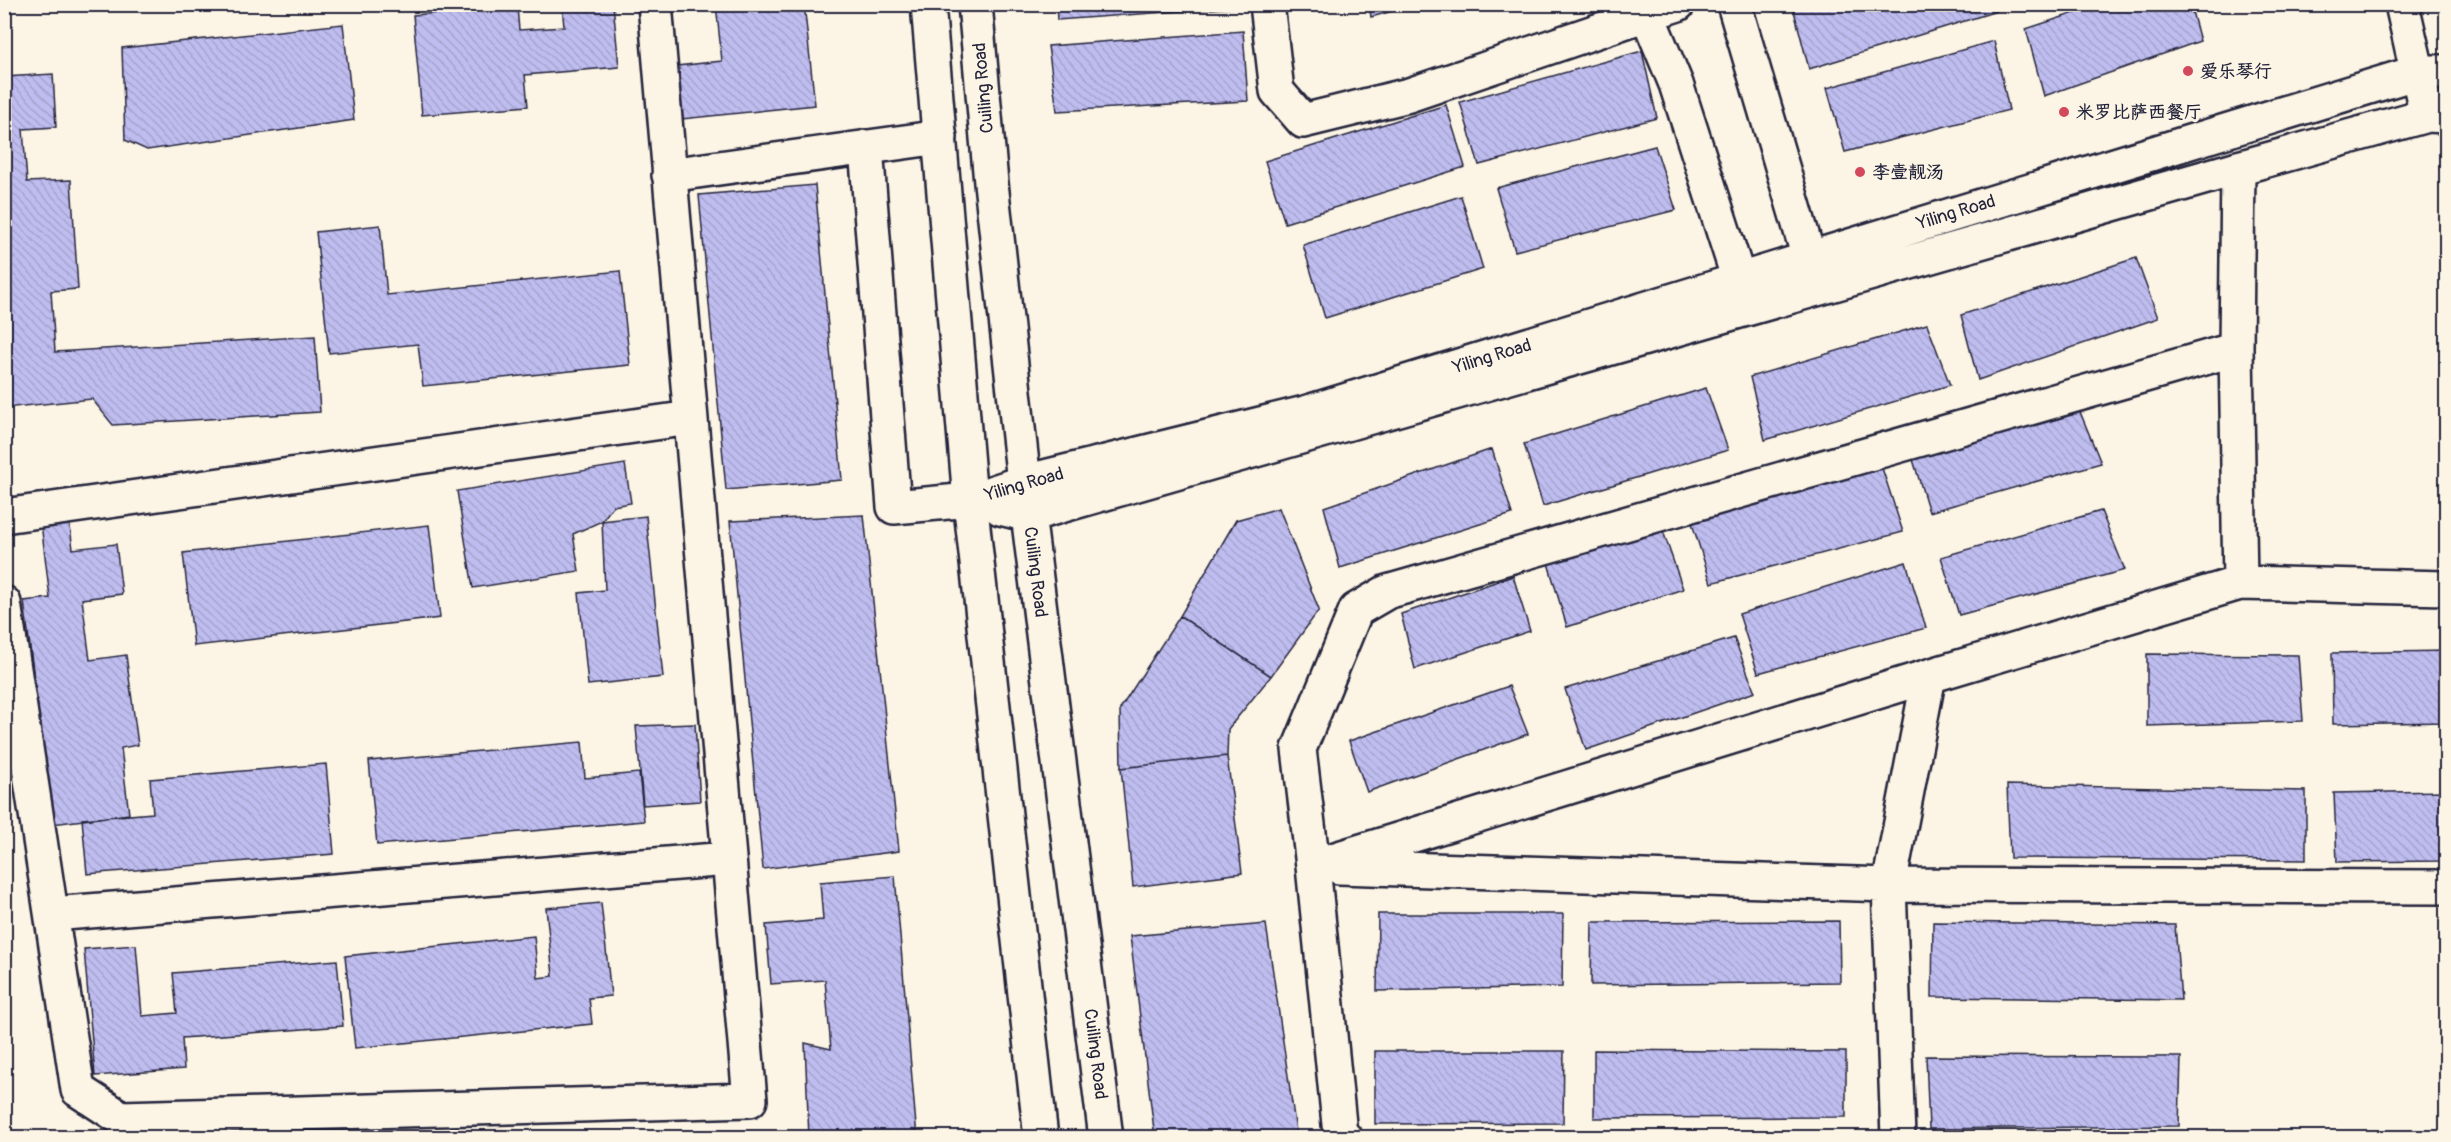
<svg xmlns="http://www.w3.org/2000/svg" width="2451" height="1142" viewBox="0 0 2451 1142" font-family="Pangolin,'LXGW WenKai TC',sans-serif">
<defs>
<pattern id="building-back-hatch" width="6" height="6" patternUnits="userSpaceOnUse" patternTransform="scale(1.5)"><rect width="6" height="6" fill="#bfbdef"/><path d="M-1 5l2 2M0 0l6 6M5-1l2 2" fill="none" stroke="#a4a2ce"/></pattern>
</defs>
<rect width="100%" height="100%" fill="#fcf5e5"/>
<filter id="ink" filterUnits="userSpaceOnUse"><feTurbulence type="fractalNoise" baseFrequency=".0167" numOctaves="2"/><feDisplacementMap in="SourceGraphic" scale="12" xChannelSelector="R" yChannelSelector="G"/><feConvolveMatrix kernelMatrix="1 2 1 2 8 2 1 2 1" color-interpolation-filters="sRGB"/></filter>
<g filter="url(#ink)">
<path fill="url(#building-back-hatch)" stroke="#22223b" stroke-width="1.5" d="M562,4H613L619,67L525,75L528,106L422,115L413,15L517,7L519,30L564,27Z
M716,4H804L815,105L682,119L677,66L722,61Z
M1056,4H1235L1236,7L1057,20Z
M1369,4H1418L1371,17Z
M1800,4H1994L1997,11L1809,69L1793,7Z
M2102,4H2190L2200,41L2044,96L2026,29Z
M343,24L354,120L147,150L125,140L122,48Z
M1243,31L1248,101L1057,111L1048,46Z
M1994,41L2009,110L1845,152L1827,88Z
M1642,51L1657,118L1479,165L1460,102Z
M53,74L56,127L23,129L27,182L71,180L78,289L51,291L55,352L315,336L320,412L113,425L92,399L4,408V77Z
M1446,105L1465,167L1285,223L1265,161Z
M1655,146L1676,210L1515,251L1496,188Z
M815,185L842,480L726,490L699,195Z
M1461,196L1483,269L1325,318L1303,245Z
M380,225L387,295L620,271L630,365L423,386L418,344L329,353L316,232Z
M2136,258L2158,318L1978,380L1961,315Z
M1927,324L1950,385L1765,440L1750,377Z
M1706,388L1728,450L1543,506L1524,444Z
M2078,407L2101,463L1929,512L1911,453Z
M1492,449L1512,514L1340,568L1324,507Z
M1880,462L1903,532L1711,583L1691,520Z
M625,464L631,503L613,506L602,521L573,534L579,571L473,588L457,491Z
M1279,508L1319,610L1271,676L1180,616L1236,520Z
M2101,511L2125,570L1959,615L1941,557Z
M864,515L899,851L763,869L730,521Z
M646,516L663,677L588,685L579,593L605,590L602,521Z
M69,519L73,549L116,544L122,594L82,599L90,660L126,655L138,745L121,748L129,814L53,824L24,601L50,598L41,523Z
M429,525L440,618L194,646L183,553Z
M1663,531L1683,589L1567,627L1548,563Z
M1906,562L1926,628L1758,673L1739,614Z
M1513,576L1530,631L1415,669L1401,614Z
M1180,616L1271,676L1228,729L1227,756L1121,768L1120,709Z
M1734,638L1755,692L1586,750L1565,689Z
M2446,651V722L2333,724L2332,653Z
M2147,654L2298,655L2303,721L2147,726Z
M1509,686L1528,734L1367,792L1349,741Z
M695,724L700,801L643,805L636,726Z
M582,742L585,778L639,773L644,821L377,845L369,761Z
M1227,756L1242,873L1133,887L1121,768Z
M326,764L334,854L87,874L82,819L153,813L150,779Z
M2007,785L2306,791V860L2010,858Z
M2446,791V861L2337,862L2334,793Z
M895,876L917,1138H809L805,1043L831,1049L825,980L771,984L766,925L823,920L820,882Z
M601,903L611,996L589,998L592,1024L355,1048L345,956L534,936L538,978L553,976L546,908Z
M1378,914H1563L1562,987L1377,991Z
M1839,921L1840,982L1591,985L1592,922Z
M1933,922L2175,925L2181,1000L1932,997Z
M1266,924L1297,1138H1155L1130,936Z
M136,945L142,1016L177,1013L173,973L337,960L343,1026L182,1038L184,1069L95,1076L84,949Z
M1594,1050L1846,1052V1117L1594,1118Z
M1375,1051H1564L1563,1123L1375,1124Z
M1926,1056L2181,1057L2179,1126L1929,1129Z"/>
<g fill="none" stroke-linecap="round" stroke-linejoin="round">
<defs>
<path id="minor" d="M1267,4L1277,91L1303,121L1409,95L1647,14L1676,84L1739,280
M1734,4L1809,258
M2402,4L2427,115
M1647,14L1678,4
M866,147L894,507L970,500
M669,175L940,137
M4,516L690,418
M2240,583L2446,588
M4,603L78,1090L121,1118L750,1100L655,4
M1313,866L1929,676L2240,583L2236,349L2238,168
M1339,867L1889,885L2446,887
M52,914L728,859
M1345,1138L1340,1134L1313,866L1299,749L1356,610L1387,592L2236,349
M1898,1138L1889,885L1929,676"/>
<path id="tertiary" d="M970,500L1024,482L1305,413L2418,72H2446
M1000,508L1029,515L2238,168L2427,115L2446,116"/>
<path id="secondary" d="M928,4L970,500L1041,1138
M975,4L991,183L1024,482L1106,1138"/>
</defs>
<use href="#minor" stroke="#22223b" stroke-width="38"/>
<use href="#tertiary" stroke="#22223b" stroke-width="38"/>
<use href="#secondary" stroke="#22223b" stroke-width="38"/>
<use href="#minor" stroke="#fcf5e5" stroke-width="33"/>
<use href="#tertiary" stroke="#fcf5e5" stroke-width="33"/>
<use href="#secondary" stroke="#fcf5e5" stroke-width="33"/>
</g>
</g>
<g fill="#d1495b" stroke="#fcf5e5" stroke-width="2">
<circle cx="2188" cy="71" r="6"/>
<circle cx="2064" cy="112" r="6"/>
<circle cx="1860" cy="172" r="6"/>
</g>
<g text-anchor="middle" stroke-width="6" stroke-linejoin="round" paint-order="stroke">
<g font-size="18" font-weight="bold" fill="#22223b" stroke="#fcf5e5" text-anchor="start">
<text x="2200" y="77">爱乐琴行</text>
<text x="2076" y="118">米罗比萨西餐厅</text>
<text x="1872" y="178">李壹靓汤</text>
</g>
<g font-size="18" fill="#22223b" stroke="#fcf5e5">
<text transform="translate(983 88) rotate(-95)" y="6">Cuiling Road</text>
<text transform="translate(1956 212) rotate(-17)" y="6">Yiling Road</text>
<text transform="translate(1492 356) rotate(-17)" y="6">Yiling Road</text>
<text transform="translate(1024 484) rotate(-16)" y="6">Yiling Road</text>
<text transform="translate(1036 572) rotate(83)" y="6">Cuiling Road</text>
<text transform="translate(1096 1054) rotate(83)" y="6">Cuiling Road</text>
</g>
</g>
<rect width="2451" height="1142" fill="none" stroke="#fcf5e5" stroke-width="24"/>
<rect x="12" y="12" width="2427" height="1118" fill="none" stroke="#22223b" stroke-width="2" filter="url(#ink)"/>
</svg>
